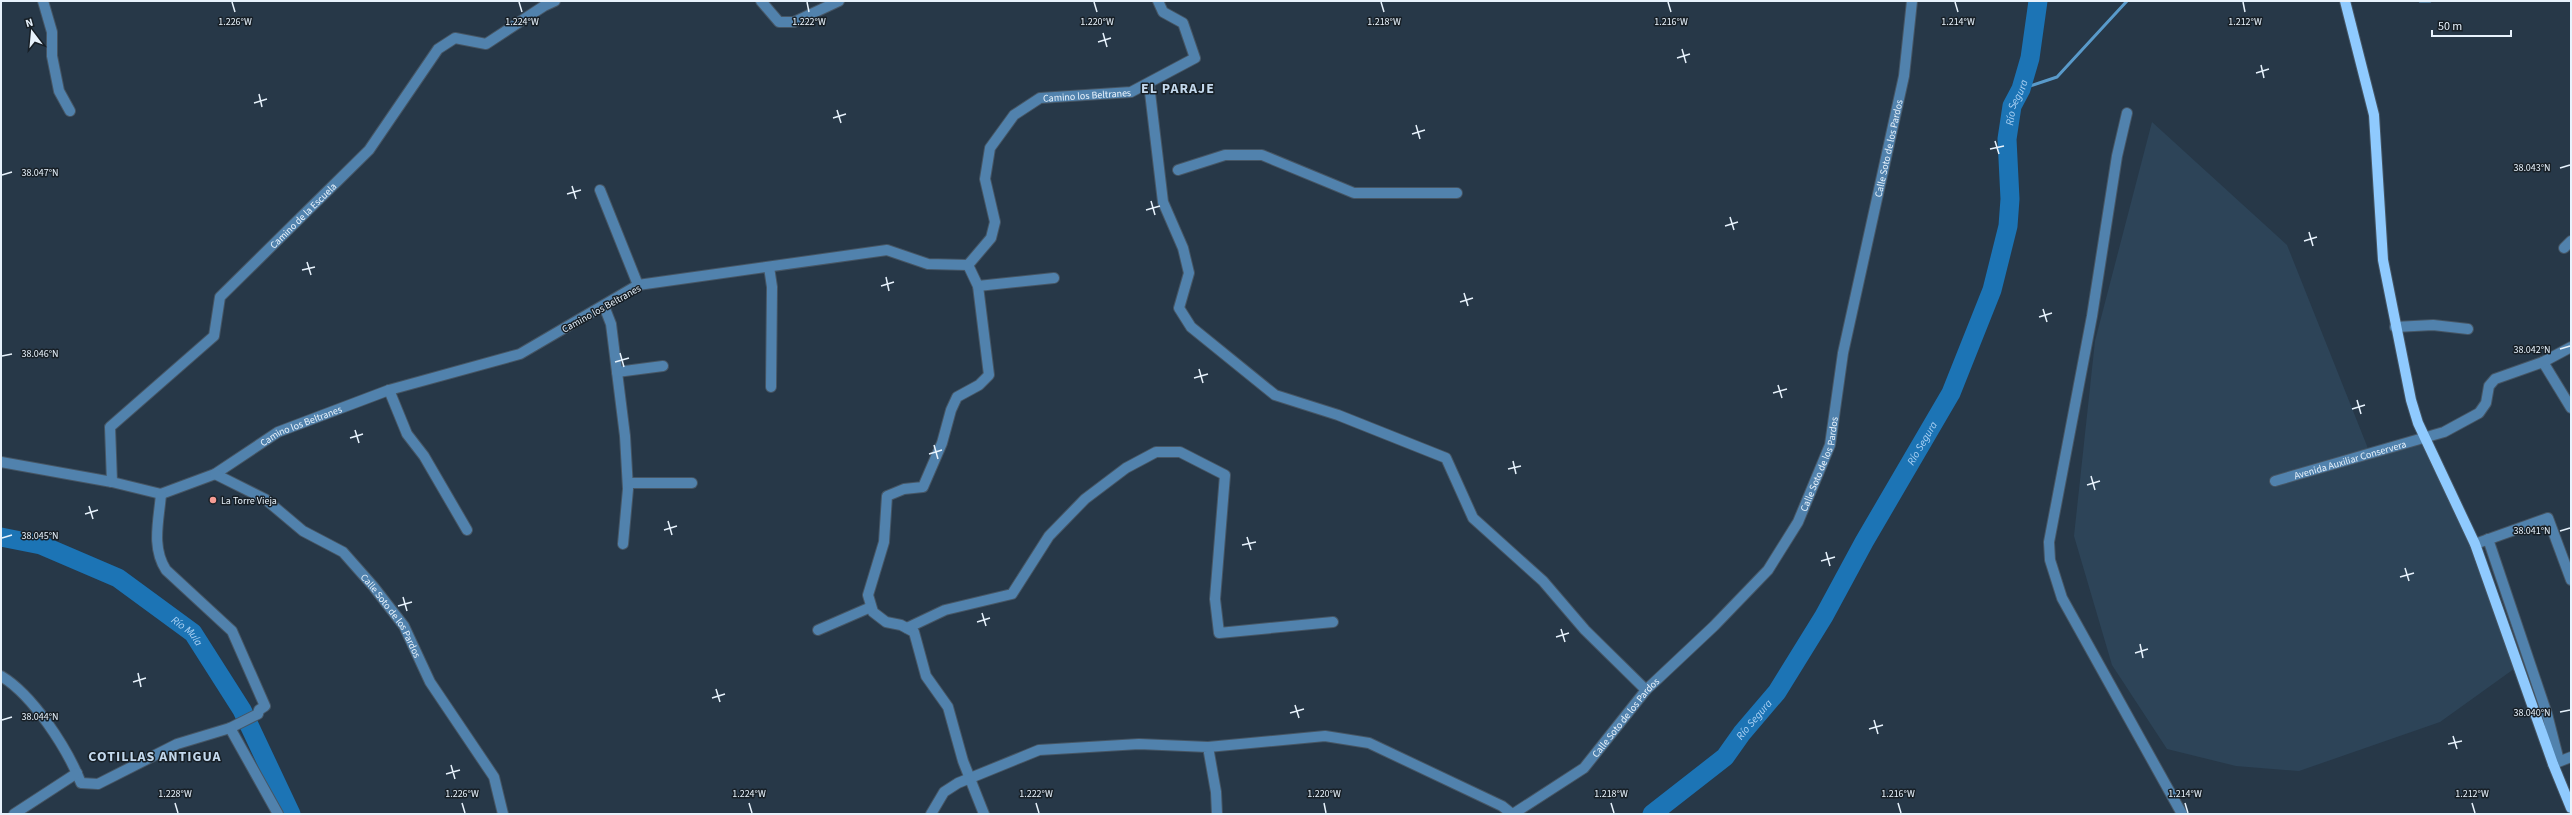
<svg xmlns="http://www.w3.org/2000/svg" width="2572" height="815" viewBox="0 0 2572 815" font-family="'Source Sans 3',sans-serif">
<rect width="100%" height="100%" fill="#273848"/>
<path fill="#2d4458" d="M2152,122L2287,245L2369,451L2423,433L2451,488L2518,666L2440,722L2299,771L2236,766L2167,749L2112,665L2074,536L2095,341Z"/>
<g fill="none" stroke-linecap="round" stroke-linejoin="round">
<path stroke="#599aca" stroke-width="3" d="M2420,1H2430
M2021,89L2057,77L2127,1"/>
<g stroke="#1c74b5" stroke-width="19">
<path id="s1" d="M1,537L41,545L118,578L193,633L242,710L291,814"/>
<path id="s2" d="M1652,814L1725,757L1742,733L1777,692L1824,616L1864,542L1951,393L1992,290L2008,226L2010,199L2007,139L2012,106L2021,89L2030,58L2038,1"/>
</g>
<defs>
<g id="minor">
<path d="M43,1L52,32V56L59,91L70,111"/>
<path d="M761,1L779,22H794L839,1"/>
<path d="M1149,84L1163,202L1183,248L1189,273L1179,308L1191,327L1275,395L1338,415L1446,458L1473,518L1543,581L1585,630L1646,690"/>
<path d="M2127,113L2117,156L2092,316L2049,542L2050,560L2062,598L2182,814"/>
<path d="M1178,170L1225,155H1262L1354,193H1457"/>
<path d="M600,190L638,285"/>
<path d="M2564,248L2571,241"/>
<path d="M968,265L978,286L989,375L979,385L957,397L951,410L942,443L923,487L904,489L887,496L884,542L868,595L873,612L886,622L901,625L914,632L926,676L948,707L963,761L984,814"/>
<path d="M769,267L772,287L771,387"/>
<path d="M978,286L1054,278"/>
<path d="M604,306L611,324L625,436L628,489L623,544"/>
<path d="M2395,327L2433,325L2468,329"/>
<path d="M2543,362L2571,408"/>
<path d="M617,372L663,366"/>
<path d="M389,390L407,434L424,456L467,530"/>
<path id="s3" d="M1,462L112,482L161,494L215,474L278,432L389,390L520,354L638,285L887,250L928,264L968,265L991,238L995,222L985,179L990,148L1014,115L1040,98L1131,92L1195,58L1183,23L1163,12L1158,1"/>
<path id="s4" d="M215,474L265,499L303,531L343,552L373,586L404,626L430,682L494,777L503,814"/>
<path id="s5" d="M2275,481L2444,432L2479,413L2486,403L2489,386L2495,379L2543,362L2571,347"/>
<path id="s6" d="M112,482L110,427L214,336L220,297L369,150L438,49L455,38L486,44L544,6L555,1"/>
<path d="M628,483H692"/>
<path d="M2488,539L2547,714L2559,761"/>
<path d="M2475,544L2548,518L2571,580"/>
<path d="M907,628L945,610L1012,594L1049,536L1085,499L1126,468L1156,452H1180L1225,475L1215,599L1219,633L1333,622"/>
<path d="M818,630L871,607"/>
<path d="M1,676C33,695 67,748 81,783L98,784L177,744L230,728L258,714L259,710L265,706L232,631L166,570C151,547 159,520 161,494"/>
<path d="M230,728L278,814"/>
<path d="M1208,747L1325,736L1369,743L1502,806L1512,814"/>
<path d="M2553,764L2571,757"/>
<path d="M14,814L77,773"/>
<path d="M931,814L944,792L958,783L1039,750L1139,744L1208,747L1216,792L1217,814"/>
<path id="s7" d="M1513,814L1584,768L1646,690L1714,626L1768,570L1798,522L1830,445L1843,353L1904,76L1912,1"/>
</g>
<path id="major" d="M2345,1L2374,115L2383,260L2411,400L2418,423L2475,544L2553,764L2571,808"/>
</defs>
<use href="#minor" stroke="#465665" stroke-width="12"/>
<use href="#major" stroke="#465665" stroke-width="12"/>
<use href="#minor" stroke="#5182ad" stroke-width="10"/>
<use href="#major" stroke="#8fcafe" stroke-width="10"/>
</g>
<path fill="none" stroke="#e7f2fc" stroke-width="1.5" d="M232,2L235,12M519,2L522,12M807,2L809,12M1094,2L1097,12M1381,2L1384,12M1668,2L1671,12M1955,2L1958,12M2243,2L2245,12M1103,33L1107,47M1098,42L1111,38M1682,49L1686,63M1677,58L1690,54M2261,65L2264,78M2256,73L2269,69M259,94L262,107M254,103L267,99M837,110L841,123M833,118L846,114M1416,125L1420,139M1412,134L1425,130M1995,141L1999,154M1990,149L2004,146M2560,168L2570,165M2,175L12,172M572,186L576,199M567,194L581,190M1151,201L1155,215M1146,210L1160,206M1730,217L1734,230M1725,226L1738,222M2309,232L2313,246M2304,241L2317,237M307,262L311,275M302,270L315,267M886,277L889,291M881,286L894,282M1464,293L1468,306M1460,302L1473,298M2043,309L2047,322M2039,317L2052,313M2560,349L2570,346M620,353L624,367M2,356L12,354M615,362L629,358M1199,369L1203,383M1194,378L1208,374M1778,385L1782,398M1773,393L1787,389M2357,400L2361,414M2352,409L2365,405M355,430L359,443M350,438L363,434M934,445L938,459M929,454L942,450M1513,461L1516,474M1508,469L1521,466M2091,476L2095,490M2087,485L2100,481M89,506L93,519M85,514L98,510M668,521L672,535M664,530L677,526M2560,531L2570,528M1247,537L1251,550M2,538L12,535M1242,545L1256,542M1826,552L1830,566M1821,561L1835,557M2405,568L2409,581M2400,577L2414,573M403,597L407,611M398,606L412,602M982,613L986,626M977,622L990,618M1561,629L1565,642M1556,637L1569,633M2140,644L2143,658M2135,653L2148,649M138,673L141,687M133,682L146,678M716,689L720,702M712,698L725,694M1295,705L1299,718M2560,712L2570,710M1290,713L1304,709M2,720L12,717M1874,720L1878,734M1869,729L1883,725M2453,736L2457,749M2448,744L2462,741M451,765L455,779M446,774L460,770M175,803L178,813M462,803L465,813M749,803L752,813M1036,803L1039,813M1324,803L1326,813M1611,803L1614,813M1898,803L1901,813M2185,803L2188,813M2472,803L2475,813"/>
<circle fill="#f59c94" stroke="#171f26" stroke-width="1.5" cx="213" cy="500" r="4"/>
<g text-anchor="middle" stroke-width="3" stroke-linejoin="round" paint-order="stroke">
<g font-size="10" fill="#e7f2fc" stroke="#171f26">
<text dy="4" stroke="none"><textPath href="#s3" startOffset="1269">Camino los Beltranes</textPath></text>
<text dy="4" stroke="none"><textPath href="#s7" startOffset="798">Calle Soto de los Pardos</textPath></text>
<text dy="4" stroke="none"><textPath href="#s6" startOffset="349">Camino de la Escuela</textPath></text>
<text transform="translate(601 308) rotate(-29)" y="4">Camino los Beltranes</text>
<text dy="4" stroke="none"><textPath href="#s3" startOffset="320">Camino los Beltranes</textPath></text>
<text dy="4" stroke="none"><textPath href="#s5" startOffset="78">Avenida Auxiliar Conservera</textPath></text>
<text dy="4" stroke="none"><textPath href="#s7" startOffset="474">Calle Soto de los Pardos</textPath></text>
<text dy="4" stroke="none"><textPath href="#s4" startOffset="231">Calle Soto de los Pardos</textPath></text>
<text dy="4" stroke="none"><textPath href="#s7" startOffset="150">Calle Soto de los Pardos</textPath></text>
</g>
<g font-size="10" fill="#e7f2fc" stroke="#171f26" text-anchor="start">
<text x="221" y="504">La Torre Vieja</text>
</g>
<g font-size="11" font-style="italic" fill="#abd1f4" stroke="#171f26">
<text dy="4" stroke="none"><textPath href="#s2" startOffset="824">Río Segura</textPath></text>
<text dy="4" stroke="none"><textPath href="#s2" startOffset="464">Río Segura</textPath></text>
<text dy="4" stroke="none"><textPath href="#s1" startOffset="212">Río Mula</textPath></text>
<text dy="4" stroke="none"><textPath href="#s2" startOffset="140">Río Segura</textPath></text>
</g>
<g font-size="14" font-weight="bold" letter-spacing="1" fill="#c4d9ed" stroke="#171f26">
<text x="1178" y="93">EL PARAJE</text>
<text x="155" y="761">COTILLAS ANTIGUA</text>
</g>
</g>
<g font-size="10" text-anchor="middle" fill="#e7f2fc" stroke="#171f26" stroke-width="3" stroke-linejoin="round" paint-order="stroke">
<text x="235" y="25">1.226°W</text>
<text x="522" y="25">1.224°W</text>
<text x="809" y="25">1.222°W</text>
<text x="1097" y="25">1.220°W</text>
<text x="1384" y="25">1.218°W</text>
<text x="1671" y="25">1.216°W</text>
<text x="1958" y="25">1.214°W</text>
<text x="2245" y="25">1.212°W</text>
<text x="2532" y="171">38.043°N</text>
<text x="40" y="176">38.047°N</text>
<text x="2532" y="353">38.042°N</text>
<text x="40" y="357">38.046°N</text>
<text x="2532" y="534">38.041°N</text>
<text x="40" y="539">38.045°N</text>
<text x="2532" y="716">38.040°N</text>
<text x="40" y="720">38.044°N</text>
<text x="175" y="797">1.228°W</text>
<text x="462" y="797">1.226°W</text>
<text x="749" y="797">1.224°W</text>
<text x="1036" y="797">1.222°W</text>
<text x="1324" y="797">1.220°W</text>
<text x="1611" y="797">1.218°W</text>
<text x="1898" y="797">1.216°W</text>
<text x="2185" y="797">1.214°W</text>
<text x="2472" y="797">1.212°W</text>
</g>
<rect width="2572" height="815" fill="none" stroke="#e7f2fc" stroke-width="4"/>
<g transform="translate(32 32) rotate(344)" stroke="#171f26" stroke-width="3" paint-order="stroke">
<path d="M0-3L7 15L0 10L-7 15Z" fill="#e7f2fc"/>
<text y="-6" font-size="11" font-weight="bold" text-anchor="middle" fill="#e7f2fc">N</text>
</g>
<path d="M2432 30v6h79v-6" fill="none" stroke="#e7f2fc" stroke-width="2"/>
<text x="2438" y="30" font-size="12" fill="#e7f2fc" stroke="#171f26" stroke-width="3" paint-order="stroke">50 m</text>
</svg>
